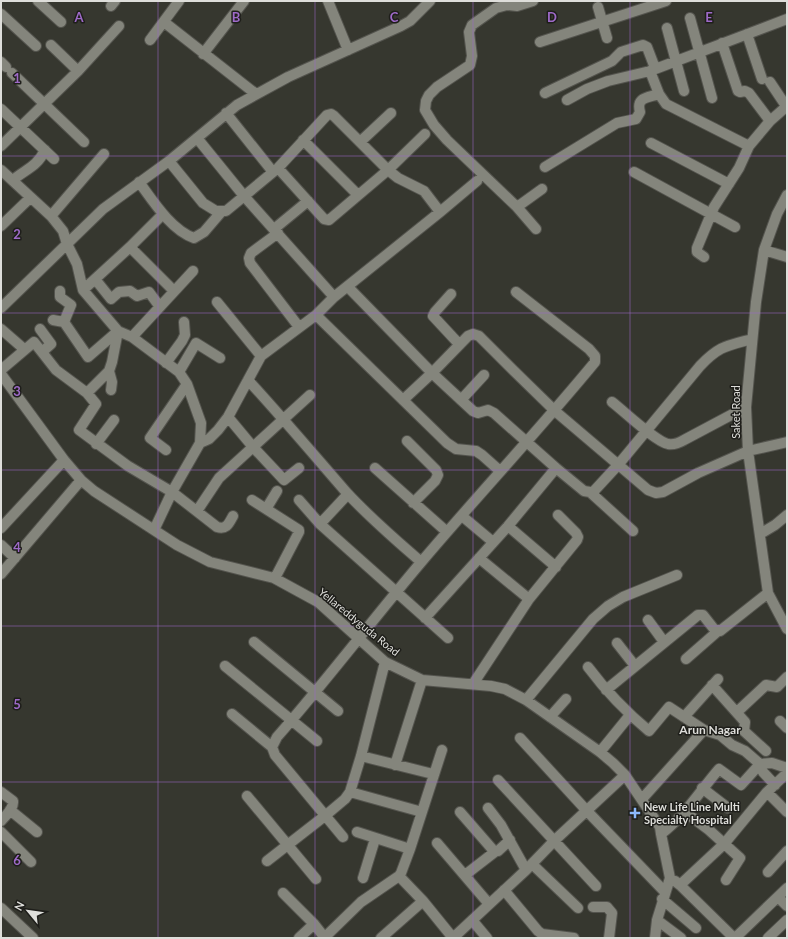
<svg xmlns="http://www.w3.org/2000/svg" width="788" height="939" viewBox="0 0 788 939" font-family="Lato,sans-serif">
<rect width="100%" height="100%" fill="#36372f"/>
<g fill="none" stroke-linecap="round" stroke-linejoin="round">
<defs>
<path id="minor" d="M38,1L61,22
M328,1L348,50
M533,1L517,6L507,5L496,8L472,25L469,32L472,56L470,65L437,87L429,95L426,101L425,110L434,125L447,140L517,207L536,229
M111,6L115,1
M598,7L607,38
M1,14L36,46
M690,18L712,98
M164,22L256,94
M667,28L684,91
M747,34L762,79
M150,40L179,1
M540,42L666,1
M722,43L738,91L740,92L745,91L749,93L770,121
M51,45L78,71
M203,54L244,1
M1,62L6,67
M650,71L659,94L666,104L749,146
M12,73L84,142
M770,82L786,106
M545,93L612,61L621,52L643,45L647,47L655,68
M567,100L587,89L608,81L650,71L787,19
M1,109L54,159
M226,113L273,172
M197,138L244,196L334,297
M303,140L358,195
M360,142L391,113
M651,143L729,184
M1,146L78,71L119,26
M169,161L203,203L216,211H226L278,168L327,115L331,114L334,116L388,170L398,178L424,191L440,212
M545,167L617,123L636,119L640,112C636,97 647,98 659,94
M278,168L324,219L329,220L388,170L425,134
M1,170L51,216L63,231L67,244L77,264L83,290L118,331L132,337L179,372L187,384L201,423L200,443
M634,172L735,227
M13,180C26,169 37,167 45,150
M139,182C153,201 171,230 194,238L204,232L222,211
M787,195L777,214L764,250L756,302L746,407L748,451L768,593L787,629
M517,207L542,189
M51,216L104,154
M1,226L30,198
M274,229L308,201
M278,233L251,253L249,258L250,263L299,327
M130,247L174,291
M764,250L787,257
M704,257L697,252V248L714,207L739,168L749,146L770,121L787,106
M95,279L111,299L119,292L130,291L137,296L149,292L160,307
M348,287L432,373L473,411L478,413L488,410L494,413L556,468L584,491L590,492L594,491L618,465L700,366C719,346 726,346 752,339
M83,290L130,247L163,214
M60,291V297L71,305L64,322
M451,294L435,312L433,316L459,344
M217,302L261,356
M1,308L103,209L169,161L237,105L288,77L401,26L410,21L430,1
M316,315L447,443L456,449L476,451L482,455L500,471
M53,320L64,322L88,357L118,331
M1,329L24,349
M40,329L51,344L42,352
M132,337L193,271
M166,363L182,341L185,335L184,322
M1,370L34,342L56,370L87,393L96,404L79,430L128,466L172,492L217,527C227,530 229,523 233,516
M109,371L112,382L111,390
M179,372L196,343L220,358
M1,374L64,460L81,480L94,491L177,545L210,562L274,578L318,602L385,662L422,680L491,686L505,689L526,700L600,752L613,763L625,775L660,827L661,834L670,878L657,920L655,938
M248,380C282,417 314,455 347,493C370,518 396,540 421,562
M87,393L109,371L112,362L118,331
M403,400L432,373L468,336L473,334L479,336L513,370L555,411L648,490L656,493L663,492L698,473L748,451L787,442
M461,400L484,375
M612,402C625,412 655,441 668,444C674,445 679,443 684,440L746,407
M228,417L253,447L284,480L299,468
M407,441L436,470L438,475L435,481L413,503
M96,444L114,420
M166,450L150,438L187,384
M375,468L447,532
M590,492L633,531
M252,500L299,530V532L275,578
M299,500L320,524L448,638
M266,509L277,491
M197,511L219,478L310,395
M462,516L493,542
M320,524L348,494
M508,526L556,567
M1,528L64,460
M154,530L172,492L200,443L209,439L218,430L228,417L261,356L316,315L334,297L440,212L477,181
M760,534L775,525L787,515
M1,545L15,558
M479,558L529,599
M1,574L81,480
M425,618L508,526L556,468
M648,620L664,642
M254,642L338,711
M617,643L635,666
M686,659L718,631
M225,666L317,741
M588,667C606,691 626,712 649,731L669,707L704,730L720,735L732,745L745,751L760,764L763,772L775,785
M473,684L529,599L577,540L578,537L576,533L558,515
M712,685L745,722L744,731L766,751
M606,690L698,615H703L714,629L720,631L768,593
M526,700L593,619L608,606L623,597L677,575
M737,712L766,685L777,687L787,677
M232,714L272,747L275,755L343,837
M550,717L566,699
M684,717L718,679
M780,721L787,728
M520,738L587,811L665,892
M272,747L277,737C327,680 373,619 423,560C479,494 539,430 595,362V356L589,349L516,292
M600,752L630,715
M361,756L433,774
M395,765L422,680
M498,780L596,886
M702,788L728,808
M1,792L13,801C14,809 6,815 1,821
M350,792L422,812
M767,792L787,812
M247,796L316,879
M642,799L704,730
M488,808L501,825L526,870
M10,810L37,832
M460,812L493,850L496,851
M685,812L709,830L740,858L726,880
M1,832L31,862
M357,832L410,849
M661,834C684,817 700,791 719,769L741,785L760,764L772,763L787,768
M437,843L489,904
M267,861L326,815L345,799L350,792L361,756L385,662
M532,864L578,908
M768,872L787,851
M465,875L496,851H498L510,840
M399,876L423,901L453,938
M363,878L375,839
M675,881L680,885L734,938
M680,885L724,844L767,792L787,773
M504,890L538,931L542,934L574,938
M283,893L314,924L325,938
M778,897L787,906
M662,899L696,928
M593,907H607L612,913L609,938
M1,908L33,938
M472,920L487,938
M657,920L681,938
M325,937L361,902L399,876L401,873L410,849L442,750
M299,938L314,924
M381,938L423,901
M453,938L526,870L555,840L625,775
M735,938L787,888
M768,938L787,920"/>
</defs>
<use href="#minor" stroke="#54544e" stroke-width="12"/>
<use href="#minor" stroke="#84857c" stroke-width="10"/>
</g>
<path fill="none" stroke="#9e6ac8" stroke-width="1" stroke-opacity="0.55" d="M158,1V938M315,1V938M473,1V938M630,1V938M1,156H787M1,313H787M1,470H787M1,626H787M1,782H787"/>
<path fill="#8cb9fc" stroke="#1e1e1a" stroke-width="1.5" d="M633 807h4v4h4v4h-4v4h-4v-4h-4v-4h4z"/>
<g text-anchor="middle" stroke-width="3" stroke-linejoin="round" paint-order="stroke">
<g font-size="11" fill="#dededa" stroke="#1e1e1a">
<text transform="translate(736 412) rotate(-90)" y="4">Saket Road</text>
<text transform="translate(359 622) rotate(39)" y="4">Yellareddyguda Road</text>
</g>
<g font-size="11" font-weight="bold" fill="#dededa" stroke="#1e1e1a" text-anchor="start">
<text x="644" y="811">New Life Line Multi<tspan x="644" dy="13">Specialty Hospital</tspan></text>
</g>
<g font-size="12" font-weight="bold" fill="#dededa" stroke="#1e1e1a">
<text x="710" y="734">Arun Nagar</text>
</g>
</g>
<g font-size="13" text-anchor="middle" font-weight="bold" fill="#9e6ac8" stroke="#1e1e1a" stroke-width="3" stroke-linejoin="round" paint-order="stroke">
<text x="79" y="22">A</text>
<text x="236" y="22">B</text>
<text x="394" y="22">C</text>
<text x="552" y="22">D</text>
<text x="709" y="22">E</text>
<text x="17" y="83">1</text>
<text x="17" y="239">2</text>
<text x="17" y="396">3</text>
<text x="17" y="552">4</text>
<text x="17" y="709">5</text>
<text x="17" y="865">6</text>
</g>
<rect width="788" height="939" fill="none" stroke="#dededa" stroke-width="4"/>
<g transform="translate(28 911) rotate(299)" stroke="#1e1e1a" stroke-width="3" paint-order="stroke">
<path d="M0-3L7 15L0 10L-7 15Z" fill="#dededa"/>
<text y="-6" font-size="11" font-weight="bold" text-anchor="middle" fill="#dededa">N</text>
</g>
</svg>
